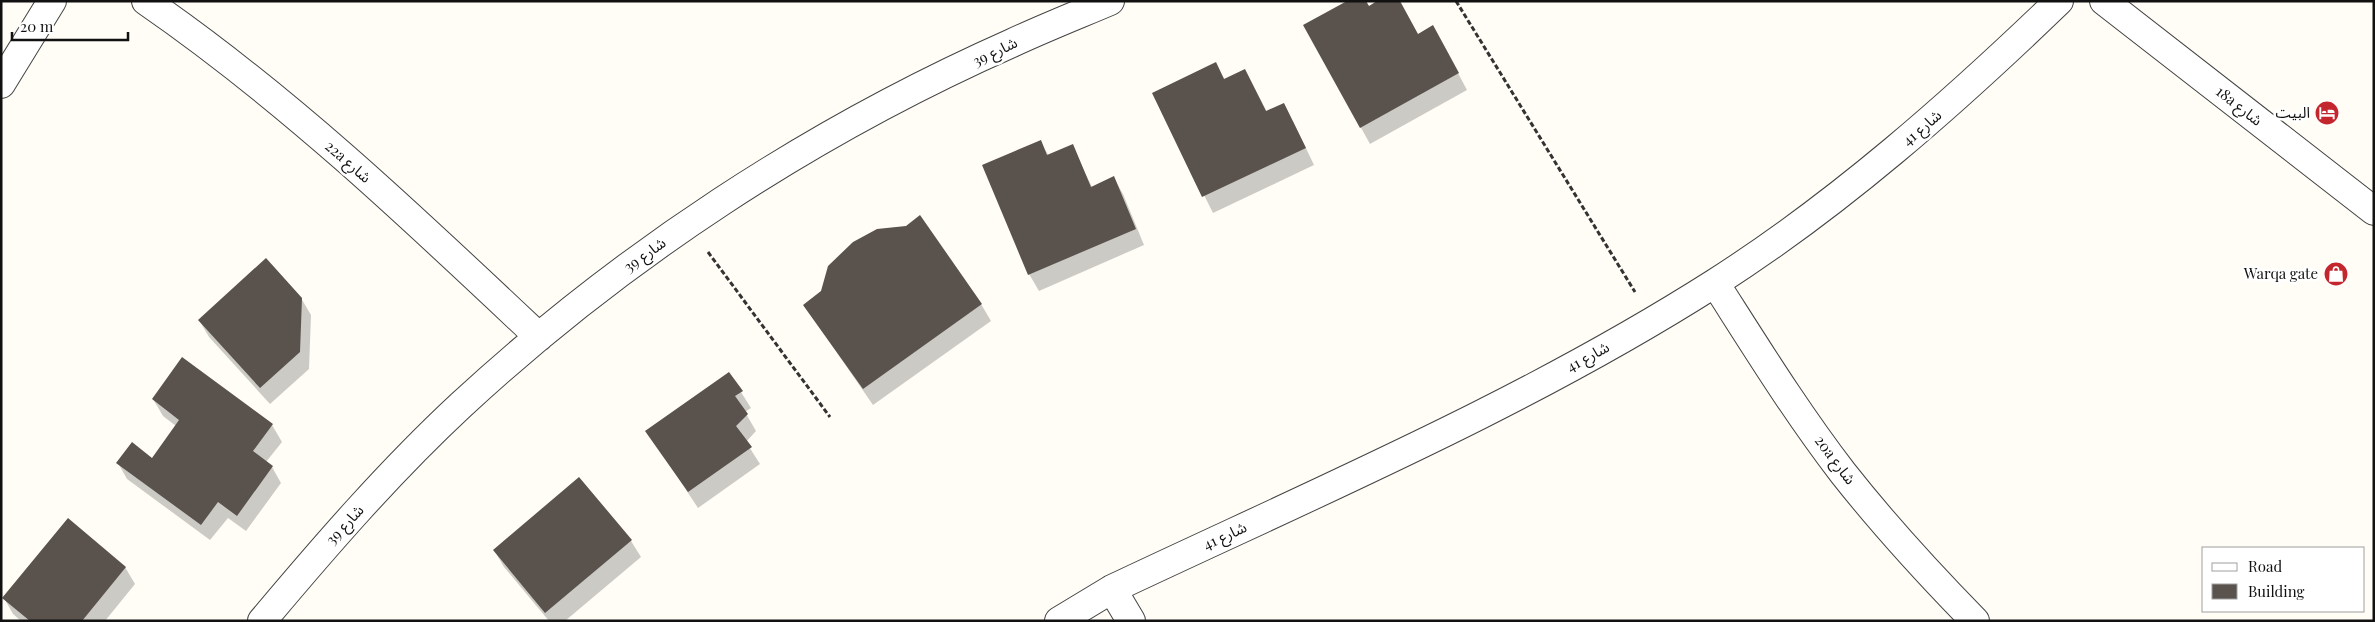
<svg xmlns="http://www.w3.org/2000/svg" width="2375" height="622" viewBox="0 0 2375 622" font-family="'Playfair Display','Noto Sans Arabic',serif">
<rect width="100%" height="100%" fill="#fffdf5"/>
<path fill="#0003" d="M1369,7L1418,35L1442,43L1467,90L1370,144L1305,26Z
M1215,64L1225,80L1245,70L1267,112L1293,121L1314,165L1213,213L1153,93Z
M1040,141L1049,156L1072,146L1092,187L1114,178L1123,194L1144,245L1039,291L1029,274L983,166Z
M906,227L981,304L991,321L873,405L804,305Z
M301,298L311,315L309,369L270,404L209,337L199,320Z
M729,373L751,408L745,412L756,431L746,442L760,464L698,508L647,431Z
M153,399L272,425L282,442L266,462L272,467L281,483L246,531L228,518L210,540L127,479L118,463L152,459L176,426L163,416Z
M579,479L631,541L641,557L565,621H549L504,567L494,550Z
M125,567L135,584L105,621H21L13,614L4,598Z"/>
<path fill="#5a524d" d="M1347,1H1366L1369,6L1377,1H1400L1418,34L1433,25L1459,73L1360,128L1303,25Z
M1216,62L1224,79L1245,69L1266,111L1284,103L1306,148L1202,197L1152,93Z
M1041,140L1047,155L1073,144L1091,187L1114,176L1136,229L1028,275L982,165Z
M920,215L982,304L863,389L803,305L821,291L828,266L853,242L877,229L906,226Z
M266,258L302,298L300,352L260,388L198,320Z
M182,357L273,424L253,451L273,466L237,516L218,502L201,525L116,463L132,442L152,458L179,420L152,399Z
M729,372L743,391L735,396L748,414L736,426L752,447L688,492L645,431Z
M579,477L632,540L545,613L493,550Z
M68,518L126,567L82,621H30L2,598Z"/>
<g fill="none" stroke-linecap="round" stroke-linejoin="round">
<defs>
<path id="minor" d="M146,1C288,99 414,219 539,337
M2104,1L2374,211
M1,84L52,1
M1715,283C1756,347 1796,412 1843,473C1884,525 1928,573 1975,621
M1112,589L1131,621
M262,621C325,546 389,472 461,405C622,256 811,132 1012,43C1044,28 1077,15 1110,1
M1059,621L1112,589C1315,493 1525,404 1715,283C1840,203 1952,104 2059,1"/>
</defs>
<use href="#minor" stroke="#444" stroke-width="30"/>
<path stroke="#333" stroke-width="3" stroke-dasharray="5 2.5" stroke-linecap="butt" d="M1456,1L1635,292
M708,252L830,417"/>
<use href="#minor" stroke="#fff" stroke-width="28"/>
</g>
<defs>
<symbol id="hotel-disc" viewBox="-11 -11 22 22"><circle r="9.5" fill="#c4262e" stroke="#fff"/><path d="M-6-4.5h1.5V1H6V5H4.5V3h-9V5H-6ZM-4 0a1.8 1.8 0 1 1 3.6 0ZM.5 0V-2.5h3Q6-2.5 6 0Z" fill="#fff"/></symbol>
<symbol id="shop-disc" viewBox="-11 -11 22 22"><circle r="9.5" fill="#c4262e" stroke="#fff"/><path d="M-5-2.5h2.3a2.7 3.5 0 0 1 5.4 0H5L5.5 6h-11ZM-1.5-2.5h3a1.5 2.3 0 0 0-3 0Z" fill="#fff"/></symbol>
</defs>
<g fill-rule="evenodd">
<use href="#hotel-disc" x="2313" y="99" width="28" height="28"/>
<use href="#shop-disc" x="2322" y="260" width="28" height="28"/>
</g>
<g text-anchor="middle" stroke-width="5" stroke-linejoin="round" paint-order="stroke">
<g font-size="15" fill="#111" stroke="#fff">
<text transform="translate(995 52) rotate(-26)" y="5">شارع 39</text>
<text transform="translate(2239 106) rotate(38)" y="5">18a شارع</text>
<text transform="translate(1922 128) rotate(-41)" y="5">شارع 41</text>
<text transform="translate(348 162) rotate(41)" y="5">22a شارع</text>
<text transform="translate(645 255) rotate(-36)" y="5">شارع 39</text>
<text transform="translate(1588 357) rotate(-29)" y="5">شارع 41</text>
<text transform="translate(1835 460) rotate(53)" y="5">20a شارع</text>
<text transform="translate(345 525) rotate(-48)" y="5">شارع 39</text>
<text transform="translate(1225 536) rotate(-25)" y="5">شارع 41</text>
</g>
<g font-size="15" fill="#111" stroke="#fff" text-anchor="end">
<text x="2310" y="118">البيت</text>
<text x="2318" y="279">Warqa gate</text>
</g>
</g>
<rect width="2375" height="622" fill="none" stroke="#111111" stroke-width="5"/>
<rect x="2202" y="547" width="162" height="65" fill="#ffffff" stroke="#a0a0a0"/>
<rect x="2212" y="563" width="25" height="8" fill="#ffffff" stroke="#a0a0a0"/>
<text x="2248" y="572" font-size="15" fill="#111111">Road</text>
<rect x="2212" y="584" width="25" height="15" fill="#5a524d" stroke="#a0a0a0"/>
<text x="2248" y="597" font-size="15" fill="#111111">Building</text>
<path d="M12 32v8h116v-8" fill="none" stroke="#111111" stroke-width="2.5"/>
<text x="20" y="32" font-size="15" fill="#111111" stroke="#ffffff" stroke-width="4" paint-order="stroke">20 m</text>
</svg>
